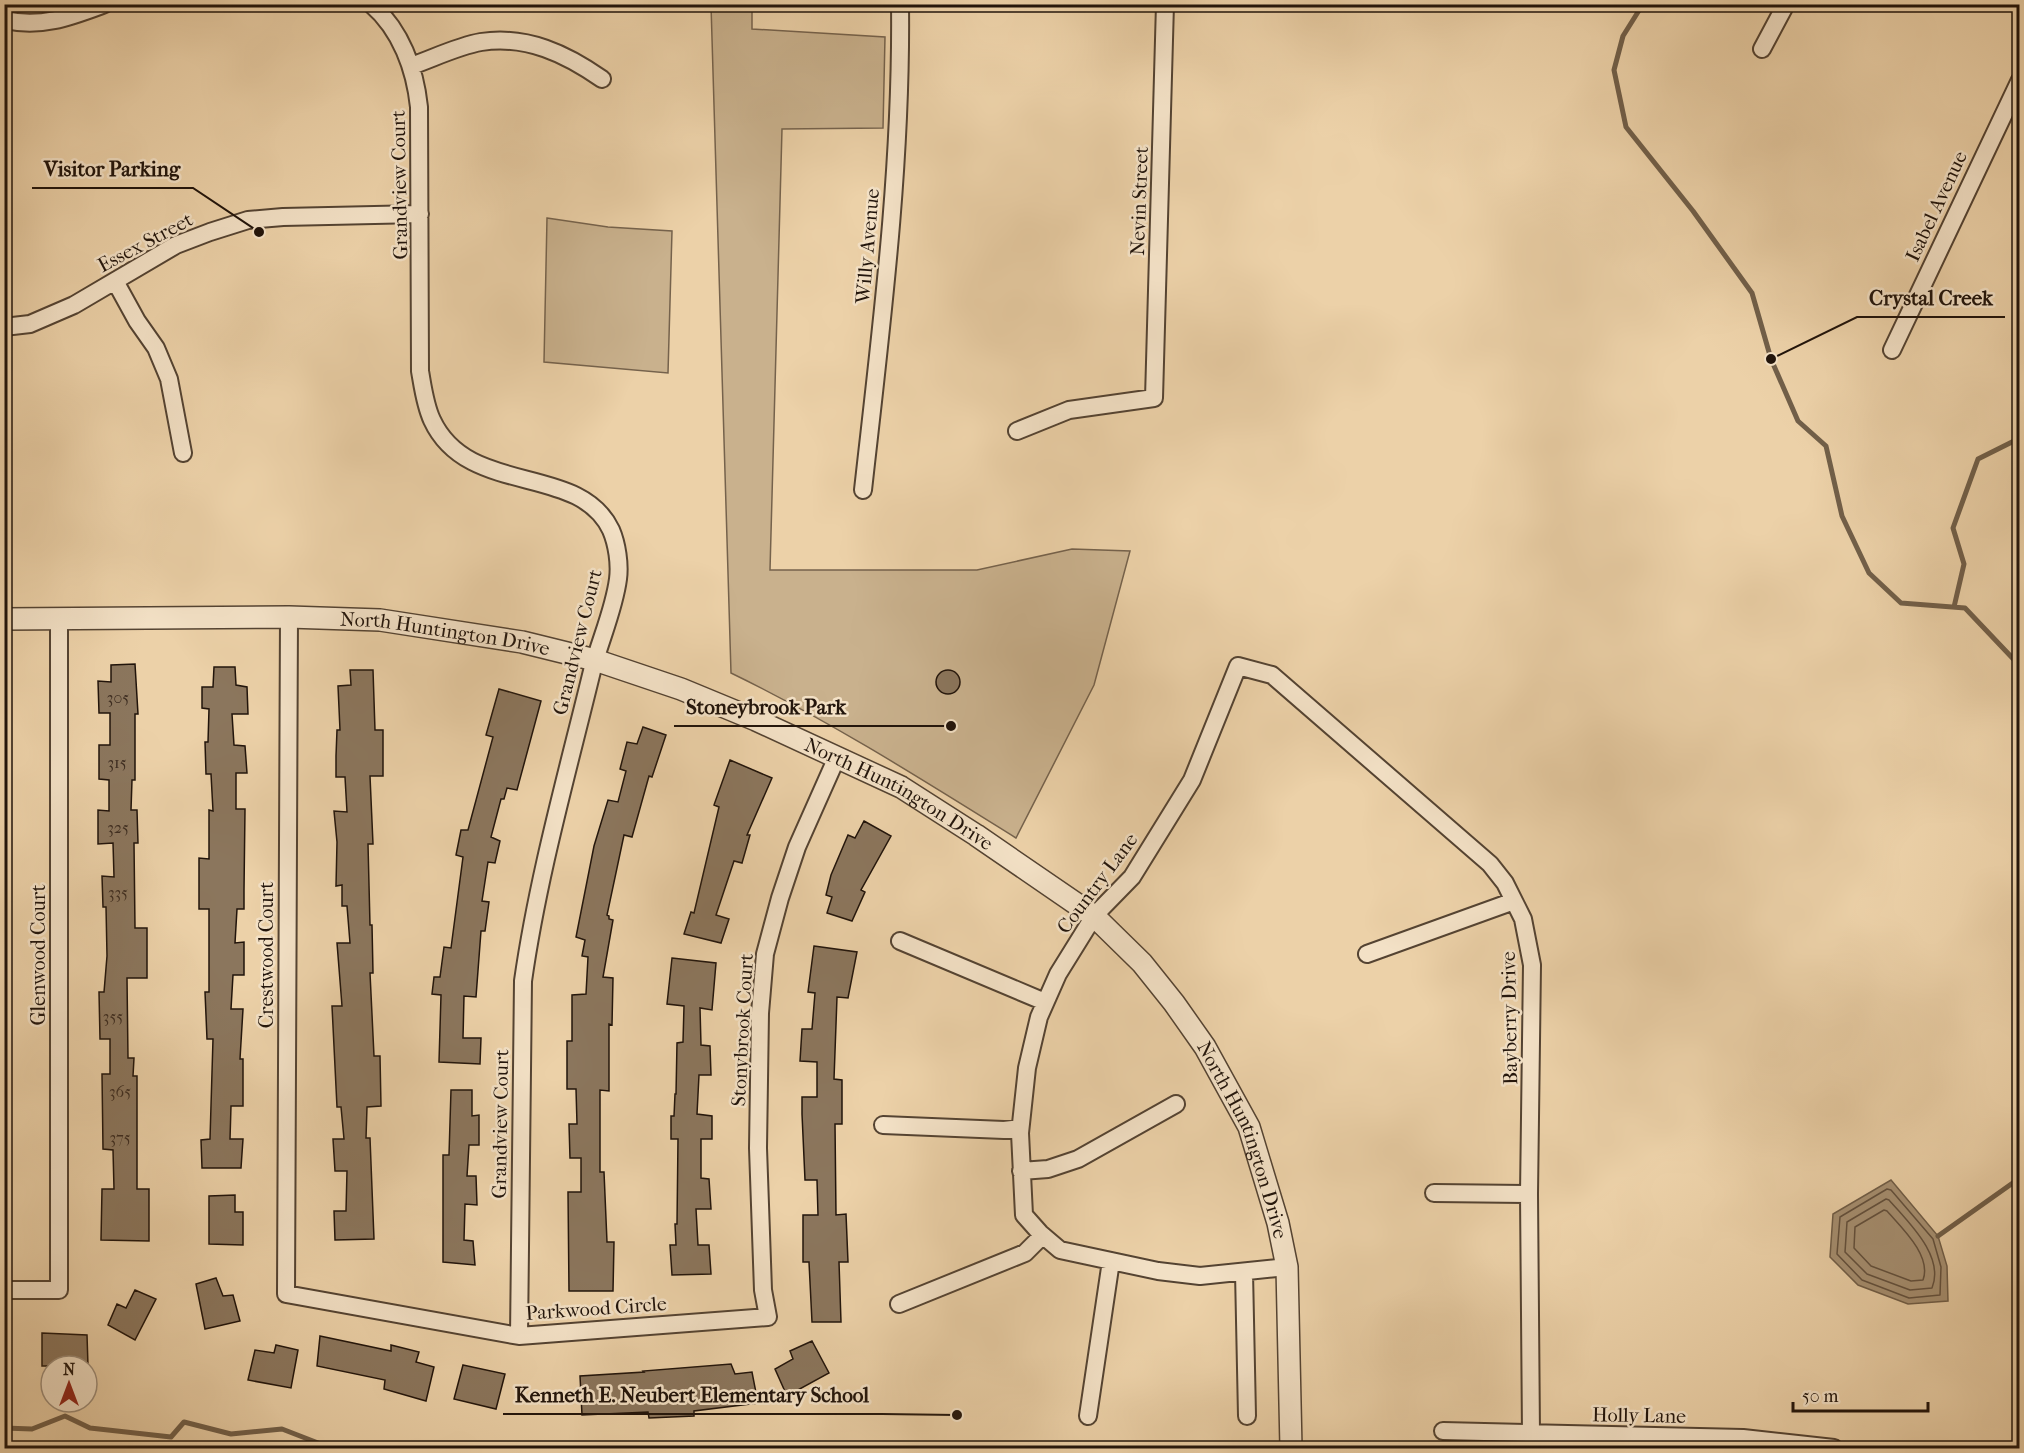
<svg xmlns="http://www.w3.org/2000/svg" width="2024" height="1453" viewBox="0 0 2024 1453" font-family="'IM FELL French Canon',serif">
<rect width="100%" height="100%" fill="#ecd1a8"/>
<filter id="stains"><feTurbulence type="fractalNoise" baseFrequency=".00333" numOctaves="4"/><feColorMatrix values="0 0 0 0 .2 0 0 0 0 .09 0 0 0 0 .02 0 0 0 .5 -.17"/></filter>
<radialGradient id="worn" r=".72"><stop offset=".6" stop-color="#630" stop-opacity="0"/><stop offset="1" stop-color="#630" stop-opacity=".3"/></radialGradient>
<path fill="#c9b18d" stroke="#75624c" stroke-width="1.5" d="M711,5H752V29L885,37L883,128L782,129L770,570H977L1072,549L1130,551L1094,685L1016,838C923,780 830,721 731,673Z
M547,218L608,227L672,231L668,373L544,362Z"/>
<path fill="#a79173" stroke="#715f49" stroke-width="1.5" d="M1891,1180L1938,1236L1947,1266L1948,1301L1908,1304L1858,1285L1830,1257L1833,1214Z"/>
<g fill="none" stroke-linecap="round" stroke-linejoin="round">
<path stroke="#64523f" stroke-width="1.5" d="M1887,1189L1891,1190L1933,1239L1941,1267L1940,1295L1909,1298L1862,1280L1837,1254L1840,1217Z
M1886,1199L1889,1200C1908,1222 1945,1256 1932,1288L1910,1290L1867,1274L1845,1252L1847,1222Z
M1884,1210L1887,1211C1902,1228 1932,1256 1923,1280L1911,1281L1871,1266L1854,1248L1855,1227Z"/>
<path stroke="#715f49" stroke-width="5" d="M1643,4L1623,36L1614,70L1626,127L1693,211L1752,293L1771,359L1798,421L1826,446L1842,516L1869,573L1901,603L1965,608L2020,666
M1954,607L1964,564L1953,528L1978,459L2018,439L2020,437
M1938,1236L2017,1180L2020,1175
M4,1428L32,1429L65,1416L90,1428L171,1437L184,1422L231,1434L282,1429L331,1448"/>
</g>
<path fill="#8b765d" stroke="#21140b" stroke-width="1.5" d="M135,664L138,714H135V780H132L131,810H137L138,843H134L135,928H147V978H127L128,1058H134L133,1076H137V1189H149V1241L101,1240L102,1189H114L113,1150L103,1149L102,1074H110V1039H100L99,992H104L107,956L106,907H103L102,876L114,877L113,843L98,844V810L109,811V780L99,779V745H110V713H99L98,681L111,682V665Z
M214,667H235L236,685L247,687L248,714H232L234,745L245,746L247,773H236V809H245L244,890V909H237L235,943L244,942V975H233L231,1009H243L240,1059H243V1106H231L230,1139H243L241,1168H202L201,1140L210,1139L213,1039H207L205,992H209V909H199V858L209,859V810L213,811L211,774H206L205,742H208L209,709L202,708V687H213Z
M936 682a12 12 0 1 1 24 0a12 12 0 1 1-24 0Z
M350,670H373L375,730H383V776H370L373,844H368L370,925H372L373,973H370L374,1056H380L381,1106L367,1107L366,1138H370L374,1239L335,1240L334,1211H346L347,1171H335L333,1139H344L341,1107H337L332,1006H342L337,943H350L347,906H342V885L336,886L337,842L334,811L347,812L345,777H336V756L337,730H340L338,686L351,685Z
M499,689L541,701L517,790L507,788L504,799H501L491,837L500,841L495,863L488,862L482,901L489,902L485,931H481L476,997L464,996L463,1038H481L480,1064L439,1062L441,995L432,994L434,977H440L444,947L451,948L463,857L456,855L461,830H468L493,737L486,735Z
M643,727L666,735L652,777L649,776L632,837L624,835L607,915L609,916V919L613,920L603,977L613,978L612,1025L609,1024V1091L600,1090V1172H604L607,1242H614L613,1291H569L568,1192H581V1158H570L569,1124H577L576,1089H567V1041H572V995L586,994L588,957L582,956L585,940L576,937L594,846L608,800L618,802L626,771L620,769L627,742L637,744Z
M730,760L772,778L747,835H750L742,863L734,861L716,915L729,919L721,943L684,934L691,912L694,913L719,807L714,805Z
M864,821L891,836L861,890L865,892L852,921L827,913L832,897L826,895L831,875L848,835L855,838Z
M814,946L857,952L848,998L837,997L834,1079L842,1080V1124H835L836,1215L846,1214L848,1262H839L841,1322H812L809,1262H803V1215H818L817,1180H805L802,1114V1097H817V1062L800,1061L802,1029H812L815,993L808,992Z
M672,958L716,963L712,1010L700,1008L701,1045L710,1046L711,1075H699L697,1114L712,1116V1139H701V1178L709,1179L711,1209H696L698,1245H709L711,1274L672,1275L670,1245H676L675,1224H677L678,1139H671V1116H674L675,1094H676L677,1043L683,1042L684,1006L667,1004Z
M451,1090H472V1116L479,1115V1145H469L467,1176H476L477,1205L465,1204L464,1240L473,1241L475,1265L443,1262V1155H449Z
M235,1195V1212H243V1245L209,1244V1196Z
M216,1278L223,1296L233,1295L240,1321L205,1329L196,1284Z
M135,1290L156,1299L135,1340L108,1325L117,1304L126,1308Z
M42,1333L87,1335L88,1366H42Z
M320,1336L391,1351V1345L419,1352L416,1362L434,1367L426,1401L384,1389L385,1380L317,1366Z
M812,1341L829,1373L787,1396L775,1369L793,1359L790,1351Z
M276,1345L298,1350L291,1388L248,1380L255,1350L274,1353Z
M731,1364L735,1374L752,1372L758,1403L694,1411V1416L649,1418L648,1412L582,1415L580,1376L644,1372L643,1371Z
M463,1365L505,1374L496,1409L454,1399Z"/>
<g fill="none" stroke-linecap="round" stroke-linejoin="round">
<defs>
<path id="minor" d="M371,4C401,30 415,69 419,107L420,371C423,388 425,405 432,420C468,498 579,462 611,530C617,544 620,564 618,579C614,610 600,640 592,671C567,774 538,876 523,981L519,1336
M4,20C43,28 70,17 105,4
M1762,49L1786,4
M411,66C434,58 458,46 481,42C527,35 566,54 602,79
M115,281L137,321L156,348L169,379L183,453
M4,327L30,324L74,305L176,245L210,232L248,220L283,217L420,214
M1892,350L2020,80
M1017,431L1069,410L1154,398L1165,4
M863,490C881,329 902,167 900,4
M289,617L286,1294L519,1336L768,1317L763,1290L758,1148L760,1013L765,954L780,898L797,847L837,757
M900,941L1045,1002
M1367,954L1514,901
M883,1125L1004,1130L1020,1128
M1021,1171L1048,1169L1078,1159L1176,1104
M1434,1193L1529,1194
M1287,1267L1200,1276L1158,1271L1060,1250L1040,1233L1024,1215L1020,1133L1027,1068L1039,1017L1058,974L1094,916L1132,877L1192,780L1238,666L1272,675L1490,864L1505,883L1523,919L1532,965L1529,1194L1531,1434
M1244,1272L1247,1416
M4,1290H59V620
M899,1304L1025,1253L1042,1236
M1088,1416L1111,1261
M1443,1431L1743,1438L1834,1448"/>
<g id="tertiary">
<path id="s1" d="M4,619L289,617L380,620L522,642L595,660L681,689L756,720L901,787L976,835L1094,916L1142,963L1174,1003L1205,1047L1249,1127L1278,1223L1287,1267L1291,1448"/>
</g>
</defs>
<use href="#minor" stroke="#544332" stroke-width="20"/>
<use href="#tertiary" stroke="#544332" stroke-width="24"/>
<use href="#minor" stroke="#f3e1c6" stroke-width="16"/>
<use href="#tertiary" stroke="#f3e1c6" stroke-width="21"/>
</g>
<g text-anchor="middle" stroke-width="5" stroke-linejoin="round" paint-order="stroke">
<g font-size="16" fill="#3c2c20">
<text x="118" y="703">305</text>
<text x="117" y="768">315</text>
<text x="118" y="833">325</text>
<text x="118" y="898">335</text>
<text x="113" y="1022">355</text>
<text x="120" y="1097">365</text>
<text x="120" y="1143">375</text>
</g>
<g font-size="20" fill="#21140b" stroke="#f3e1c6">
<text transform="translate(399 185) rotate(-91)" y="7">Grandview Court</text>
<text transform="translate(1139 201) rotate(-88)" y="7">Nevin Street</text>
<text transform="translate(1936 206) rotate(-65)" y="7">Isabel Avenue</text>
<text transform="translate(145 242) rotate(-28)" y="7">Essex Street</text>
<text transform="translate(867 246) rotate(-85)" y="7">Willy Avenue</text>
<text dy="7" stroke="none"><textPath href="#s1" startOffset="442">North Huntington Drive</textPath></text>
<text transform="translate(577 642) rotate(-76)" y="7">Grandview Court</text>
<text dy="7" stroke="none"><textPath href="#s1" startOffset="928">North Huntington Drive</textPath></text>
<text transform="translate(1097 883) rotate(-53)" y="7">Country Lane</text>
<text transform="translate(38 955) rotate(-90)" y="7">Glenwood Court</text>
<text transform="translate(266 955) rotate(-90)" y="7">Crestwood Court</text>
<text transform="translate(1509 1018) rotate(-91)" y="7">Bayberry Drive</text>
<text transform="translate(742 1030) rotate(-87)" y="7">Stonybrook Court</text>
<text transform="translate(500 1124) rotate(-89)" y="7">Grandview Court</text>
<text dy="7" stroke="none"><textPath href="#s1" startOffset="1432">North Huntington Drive</textPath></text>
<text transform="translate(596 1308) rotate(-4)" y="7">Parkwood Circle</text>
<text transform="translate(1639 1415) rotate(1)" y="7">Holly Lane</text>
</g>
</g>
<path fill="none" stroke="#21140b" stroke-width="2" d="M259 232L193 188H32M1771 359L1857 317H2005M951 726L858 726H674M957 1415L882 1414H503"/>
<g fill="#21140b" stroke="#f3e1c6" stroke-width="2">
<circle cx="259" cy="232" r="6"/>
<circle cx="1771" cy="359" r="6"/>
<circle cx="951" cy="726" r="6"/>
<circle cx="957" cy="1415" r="6"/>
</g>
<g font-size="21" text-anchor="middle" font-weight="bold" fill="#21140b" stroke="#f3e1c6" stroke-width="5" stroke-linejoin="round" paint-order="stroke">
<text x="112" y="176">Visitor Parking</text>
<text x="1931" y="305">Crystal Creek</text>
<text x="766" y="714">Stoneybrook Park</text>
<text x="692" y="1402">Kenneth E. Neubert Elementary School</text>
</g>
<rect width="2024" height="1453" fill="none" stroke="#ecd1a8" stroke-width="24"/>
<rect x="6" y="6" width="2012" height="1441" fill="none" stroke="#21140b" stroke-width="3"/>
<rect x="12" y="12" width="2000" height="1429" fill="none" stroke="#21140b" stroke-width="1.5"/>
<g transform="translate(69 1384)"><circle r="28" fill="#f3e1c6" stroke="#9f8f7b" stroke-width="1.5"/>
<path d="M0-4.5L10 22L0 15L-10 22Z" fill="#8f2418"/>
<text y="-9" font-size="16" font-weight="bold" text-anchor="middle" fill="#21140b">N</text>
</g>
<path d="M1793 1402v9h135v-9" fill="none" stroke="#21140b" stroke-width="3"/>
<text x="1802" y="1402" font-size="18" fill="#21140b" stroke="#f3e1c6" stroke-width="4.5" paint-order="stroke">50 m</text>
<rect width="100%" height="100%" filter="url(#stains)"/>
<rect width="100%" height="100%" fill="url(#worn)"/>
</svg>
